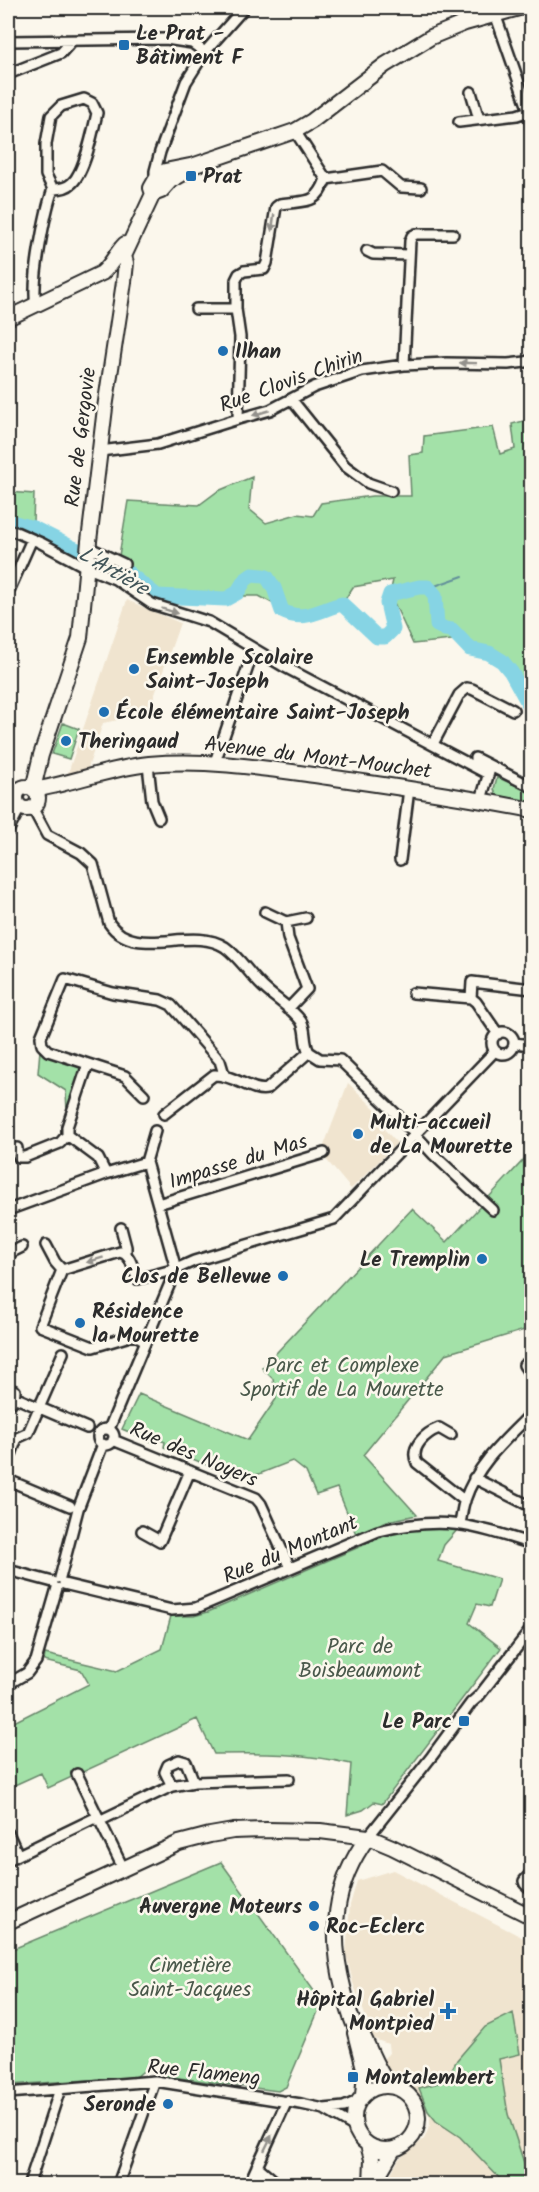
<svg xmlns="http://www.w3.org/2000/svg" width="539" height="2192" viewBox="0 0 539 2192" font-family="Kalam,sans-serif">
<rect width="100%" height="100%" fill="#fbf7ec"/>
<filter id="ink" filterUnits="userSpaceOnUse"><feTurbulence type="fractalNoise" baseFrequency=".0167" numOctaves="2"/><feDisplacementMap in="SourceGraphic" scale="12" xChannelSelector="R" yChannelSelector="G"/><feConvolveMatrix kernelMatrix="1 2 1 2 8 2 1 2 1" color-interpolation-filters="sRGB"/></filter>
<g filter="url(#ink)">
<path fill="#f0e4cf" d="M127,600L180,623L148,714L103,723L87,771L67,776Z
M348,1083L391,1124L385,1130L397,1143L351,1189L324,1157L323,1148Z
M393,1870L531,1942V2184H385L399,2159L424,2139L430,2125V2117L419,2095L407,2084L392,2076L384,2065L382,2060L389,2053L388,2044L374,2039L353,1983L346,1954L350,1905L357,1881Z"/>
<path fill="#a3e1a8" stroke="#67866a" stroke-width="1.5" d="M531,419V711L511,672L489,653L462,639L413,644L390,594L393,580L353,587L342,604L296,616L259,596H157L117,568L128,501L199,505L218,491L252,477L249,509L266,523L297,514L313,516L321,503L372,496H411L409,455L423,453L424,436L493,427L500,454L515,449L512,424Z
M8,492L34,494L33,522L48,532L78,544L82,549C56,541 35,522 8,518Z
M63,723L79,729L69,759L52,754Z
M497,777L512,784L513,782L531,791V802L496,795L494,789Z
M40,1050L45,1054L78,1065L81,1068L67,1113L66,1091L38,1073Z
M531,1152V1328L446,1354L363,1455L417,1515L387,1521L356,1534L337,1488L316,1495L306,1472L292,1461L259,1474L238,1478L164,1447L165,1442L157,1439L155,1443L122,1429L139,1394L248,1440L276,1399L273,1379L262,1368L412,1209L447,1242Z
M436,1528L457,1530L444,1545L438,1561L499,1579L490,1607L477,1604L469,1623L501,1648L382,1804L374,1802L363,1810L347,1815L351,1764C305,1753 260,1753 214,1754L197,1719L48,1788L41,1773L8,1788V1725L89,1684L81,1670L44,1661L45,1654L117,1671L162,1649L171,1616H194L208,1612L387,1535L407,1530Z
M221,1862L322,2002L286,2087L278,2091L164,2076L158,2065L153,2063L136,2077L8,2085V1951Z
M513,2013L520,2054L499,2059L508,2114L531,2184H505L460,2137L436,2121L428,2111L419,2088L445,2081L457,2060L485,2027Z"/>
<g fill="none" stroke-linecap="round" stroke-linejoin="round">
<path stroke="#62909a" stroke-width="2" d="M429,588L463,576"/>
<path stroke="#86d4e4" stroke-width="15" d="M8,521L33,528L73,548L107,562L128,573L157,596L226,599L237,593L245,580L252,575L263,576L267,577L274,588L282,611C305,623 320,609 342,604L377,637H385L393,629L387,603L390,594L419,587H428L435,595L437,625L445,629L452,630L470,649L489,653L502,661L511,672L532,710"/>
<defs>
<path id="street" d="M493,8L529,111L532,131
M8,41L166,39L192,43L205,52
M8,74L61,53L71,42
M471,92L479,119
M84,99L92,103L97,113C93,131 85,171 72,183C67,188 60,189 53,189L46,175V144L51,116L61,106Z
M459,122L517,115L532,110
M295,131L326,179
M326,179L382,171L401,187L421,188
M155,181V171L160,152L186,82L205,52L244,8
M367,251L373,254L409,255
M36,305C31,282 45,212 53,189
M196,309H236
M404,365L410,241L412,236L416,234H453
M292,400L345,466L368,483L391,491
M238,419L240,337L236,309V280L239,274L244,271L264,269L267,263L276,207L280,204C306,200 316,206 326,179
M100,451L158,444L238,419L270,410L314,387L362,371L404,365L446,363L508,364L526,362L532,359
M8,530L16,532L41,543L86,567L115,579L152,604L209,622L283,666L488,774
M88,547L124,564
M8,593L32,539
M433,744L459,695L467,688L472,689L513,710
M475,758L532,787
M215,762L250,661L264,655
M148,765L152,801L159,818
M481,800L490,769
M32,807L47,835L81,853L93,864L109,923C135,961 191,925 225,947C239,957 248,972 260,984C272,997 291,1007 301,1021C307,1030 303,1042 309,1052L320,1059L340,1060L398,1116L434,1155L493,1210
M8,831L21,806
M400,860L409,789
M265,912L286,922L306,918
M286,922L288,938L307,989L288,1009
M413,993L471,998
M492 1043a11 11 0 1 1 22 0a11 11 0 1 1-22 0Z
M498,1034L476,1002L471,998L472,982L532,989
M514,1043L532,1045
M88,1064L67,1127V1135L98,1158L106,1174
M144,1095L125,1076L48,1051L42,1045L41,1037L65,979L113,993L160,1000L171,1005L220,1061L224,1074
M164,1114L214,1075C234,1074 252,1093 267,1089L309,1052
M155,1131L146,1162L176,1269
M17,1148V1153L19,1157H25L60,1143L67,1135
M158,1204L324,1153
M8,1210L106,1174L146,1162
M121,1228L126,1247V1253
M46,1245L55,1262L62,1270
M8,1254L22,1247
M146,1341L137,1336H130L93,1347L40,1326L62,1270L120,1252C132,1254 132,1270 138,1279L176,1269L194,1261L334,1219L495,1051
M524,1365L532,1377
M8,1388L15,1391L14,1397
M8,1402L11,1403L14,1397L87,1428
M109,1429L176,1269
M98 1437a8 8 0 1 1 16 0a8 8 0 1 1-16 0Z
M451,1435L439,1428C426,1433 409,1447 417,1463L465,1501
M113,1440L256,1498L261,1504L290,1568
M8,1463L17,1438L28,1433L63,1353
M474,1478L526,1504H532
M8,1480L70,1506
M460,1523C462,1516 462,1507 465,1500C477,1464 506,1439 532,1413
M142,1531L160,1541L190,1471
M8,1570L53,1582
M60,1578L78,1509L103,1444
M64,1584L172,1610L196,1608L378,1531C444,1516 469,1524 532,1544
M8,1684L27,1673L36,1661L57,1588
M77,1774L123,1868
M172,1786L165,1772L168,1765L179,1760L186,1762L194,1782
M99,1821L172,1786L194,1782L289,1779
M8,1833L18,1855
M368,1837L432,1756L471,1703L479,1696L532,1628
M8,1860L97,1817
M532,1872L524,1881L525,1884L532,1890
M8,2093L155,2081L301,2104L324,2109L355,2127
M324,2109L344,2107L358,2101
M257,2166L278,2184
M29,2184L60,2089
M118,2184L155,2081
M249,2184L287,2101"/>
<path id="secondary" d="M153,194L161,191L170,181L191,169
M8,318L102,273C113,263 116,253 125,244
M16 798a11 11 0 1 1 22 0a11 11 0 1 1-22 0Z
M33,789L41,755L80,638L89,541L105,408L124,282L126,263L124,256L153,194L151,188L155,181L165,171L195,165L295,131L312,121L385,65L431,37L465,23L519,8
M34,790C73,783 110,768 149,764C208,759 263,768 321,776C391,786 462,796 532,810
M368,1837C333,1884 329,1935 344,1991C347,2002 349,2016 355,2026C357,2030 361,2032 363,2036C372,2054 377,2070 389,2085
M8,1922L179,1843L210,1835L233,1831L267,1830L320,1831L368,1837L392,1847L532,1917
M355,2033L365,2072L363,2095
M354 2118a32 32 0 1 1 64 0a32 32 0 1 1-64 0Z
M368,2145L372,2159L371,2184
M373,2184L393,2150"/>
</defs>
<use href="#street" stroke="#2b2b2b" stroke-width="14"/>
<use href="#secondary" stroke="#2b2b2b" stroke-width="18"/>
<use href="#street" stroke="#fbf7ec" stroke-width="9"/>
<use href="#secondary" stroke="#fbf7ec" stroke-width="14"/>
</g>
<defs><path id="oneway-solid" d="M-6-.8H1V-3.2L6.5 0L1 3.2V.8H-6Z" transform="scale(1.5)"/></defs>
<g fill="#93918c">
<use href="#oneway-solid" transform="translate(273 223) rotate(98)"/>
<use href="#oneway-solid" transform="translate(468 363) rotate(-179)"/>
<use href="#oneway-solid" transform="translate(261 413) rotate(163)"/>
<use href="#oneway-solid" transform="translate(170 611) rotate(17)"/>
<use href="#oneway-solid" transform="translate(95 1260) rotate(163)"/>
<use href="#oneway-solid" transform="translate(268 2143) rotate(-64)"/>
</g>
</g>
<g fill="#1f6fb2" stroke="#fbf7ec" stroke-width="2">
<rect x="118" y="39" width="12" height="12" rx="3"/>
<rect x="185" y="170" width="12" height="12" rx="3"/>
<circle cx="223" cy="351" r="6"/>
<circle cx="134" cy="669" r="6"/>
<circle cx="104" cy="712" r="6"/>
<circle cx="66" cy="741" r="6"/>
<circle cx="358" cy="1134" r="6"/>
<circle cx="482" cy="1259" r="6"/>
<circle cx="283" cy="1276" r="6"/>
<circle cx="80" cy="1323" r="6"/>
<rect x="458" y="1715" width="12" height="12" rx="3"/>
<circle cx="314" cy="1906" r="6"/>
<circle cx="314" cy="1926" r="6"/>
<path d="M445 2002h6v6h6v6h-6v6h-6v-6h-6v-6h6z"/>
<rect x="347" y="2071" width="12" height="12" rx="3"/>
<circle cx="168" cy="2104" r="6"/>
</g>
<g text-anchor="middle" stroke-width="5" stroke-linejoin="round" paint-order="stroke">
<g font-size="21" font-weight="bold" fill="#2b2b2b" stroke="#fbf7ec" text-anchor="start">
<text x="136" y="40">Le Prat -<tspan x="136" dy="24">Bâtiment F</tspan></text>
<text x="203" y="183">Prat</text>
<text x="235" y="358">Ilhan</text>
<text x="146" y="664">Ensemble Scolaire<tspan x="146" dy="24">Saint-Joseph</tspan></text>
<text x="116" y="719">École élémentaire Saint-Joseph</text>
<text x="78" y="748">Theringaud</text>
<text x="370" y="1129">Multi-accueil<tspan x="370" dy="24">de La Mourette</tspan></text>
<text x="470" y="1266" text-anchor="end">Le Tremplin</text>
<text x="271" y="1283" text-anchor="end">Clos de Bellevue</text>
<text x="92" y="1318">Résidence<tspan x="92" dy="24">la Mourette</tspan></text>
<text x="452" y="1728" text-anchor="end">Le Parc</text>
<text x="302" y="1913" text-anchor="end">Auvergne Moteurs</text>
<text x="326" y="1933">Roc-Eclerc</text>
<text x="434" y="2006" text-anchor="end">Hôpital Gabriel<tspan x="434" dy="24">Montpied</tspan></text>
<text x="365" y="2084">Montalembert</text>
<text x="156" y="2111" text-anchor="end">Seronde</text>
</g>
<g font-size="21" fill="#2b2b2b" stroke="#fbf7ec">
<text transform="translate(291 380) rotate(-20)" y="7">Rue Clovis Chirin</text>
<text transform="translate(80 437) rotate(-83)" y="7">Rue de Gergovie</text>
<text transform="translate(318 757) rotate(7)" y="7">Avenue du Mont-Mouchet</text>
<text transform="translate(238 1161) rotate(-17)" y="7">Impasse du Mas</text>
<text transform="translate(194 1454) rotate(23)" y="7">Rue des Noyers</text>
<text transform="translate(290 1549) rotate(-23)" y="7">Rue du Montant</text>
<text transform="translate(204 2072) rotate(6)" y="7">Rue Flameng</text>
</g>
<g font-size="21" fill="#49584a" stroke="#fbf7ec">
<text x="342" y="1372">Parc et Complexe<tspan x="342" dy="24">Sportif de La Mourette</tspan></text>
<text x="360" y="1653">Parc de<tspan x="360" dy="24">Boisbeaumont</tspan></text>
<text x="190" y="1972">Cimetière<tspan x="190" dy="24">Saint-Jacques</tspan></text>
</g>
<g font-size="22" font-style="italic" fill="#425559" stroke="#fbf7ec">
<text transform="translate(114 570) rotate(30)" y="8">L'Artière</text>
</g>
</g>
<rect width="539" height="2192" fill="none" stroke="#fbf7ec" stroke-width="30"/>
<rect x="15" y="15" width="509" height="2162" fill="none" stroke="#2b2b2b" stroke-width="2" filter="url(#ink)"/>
</svg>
